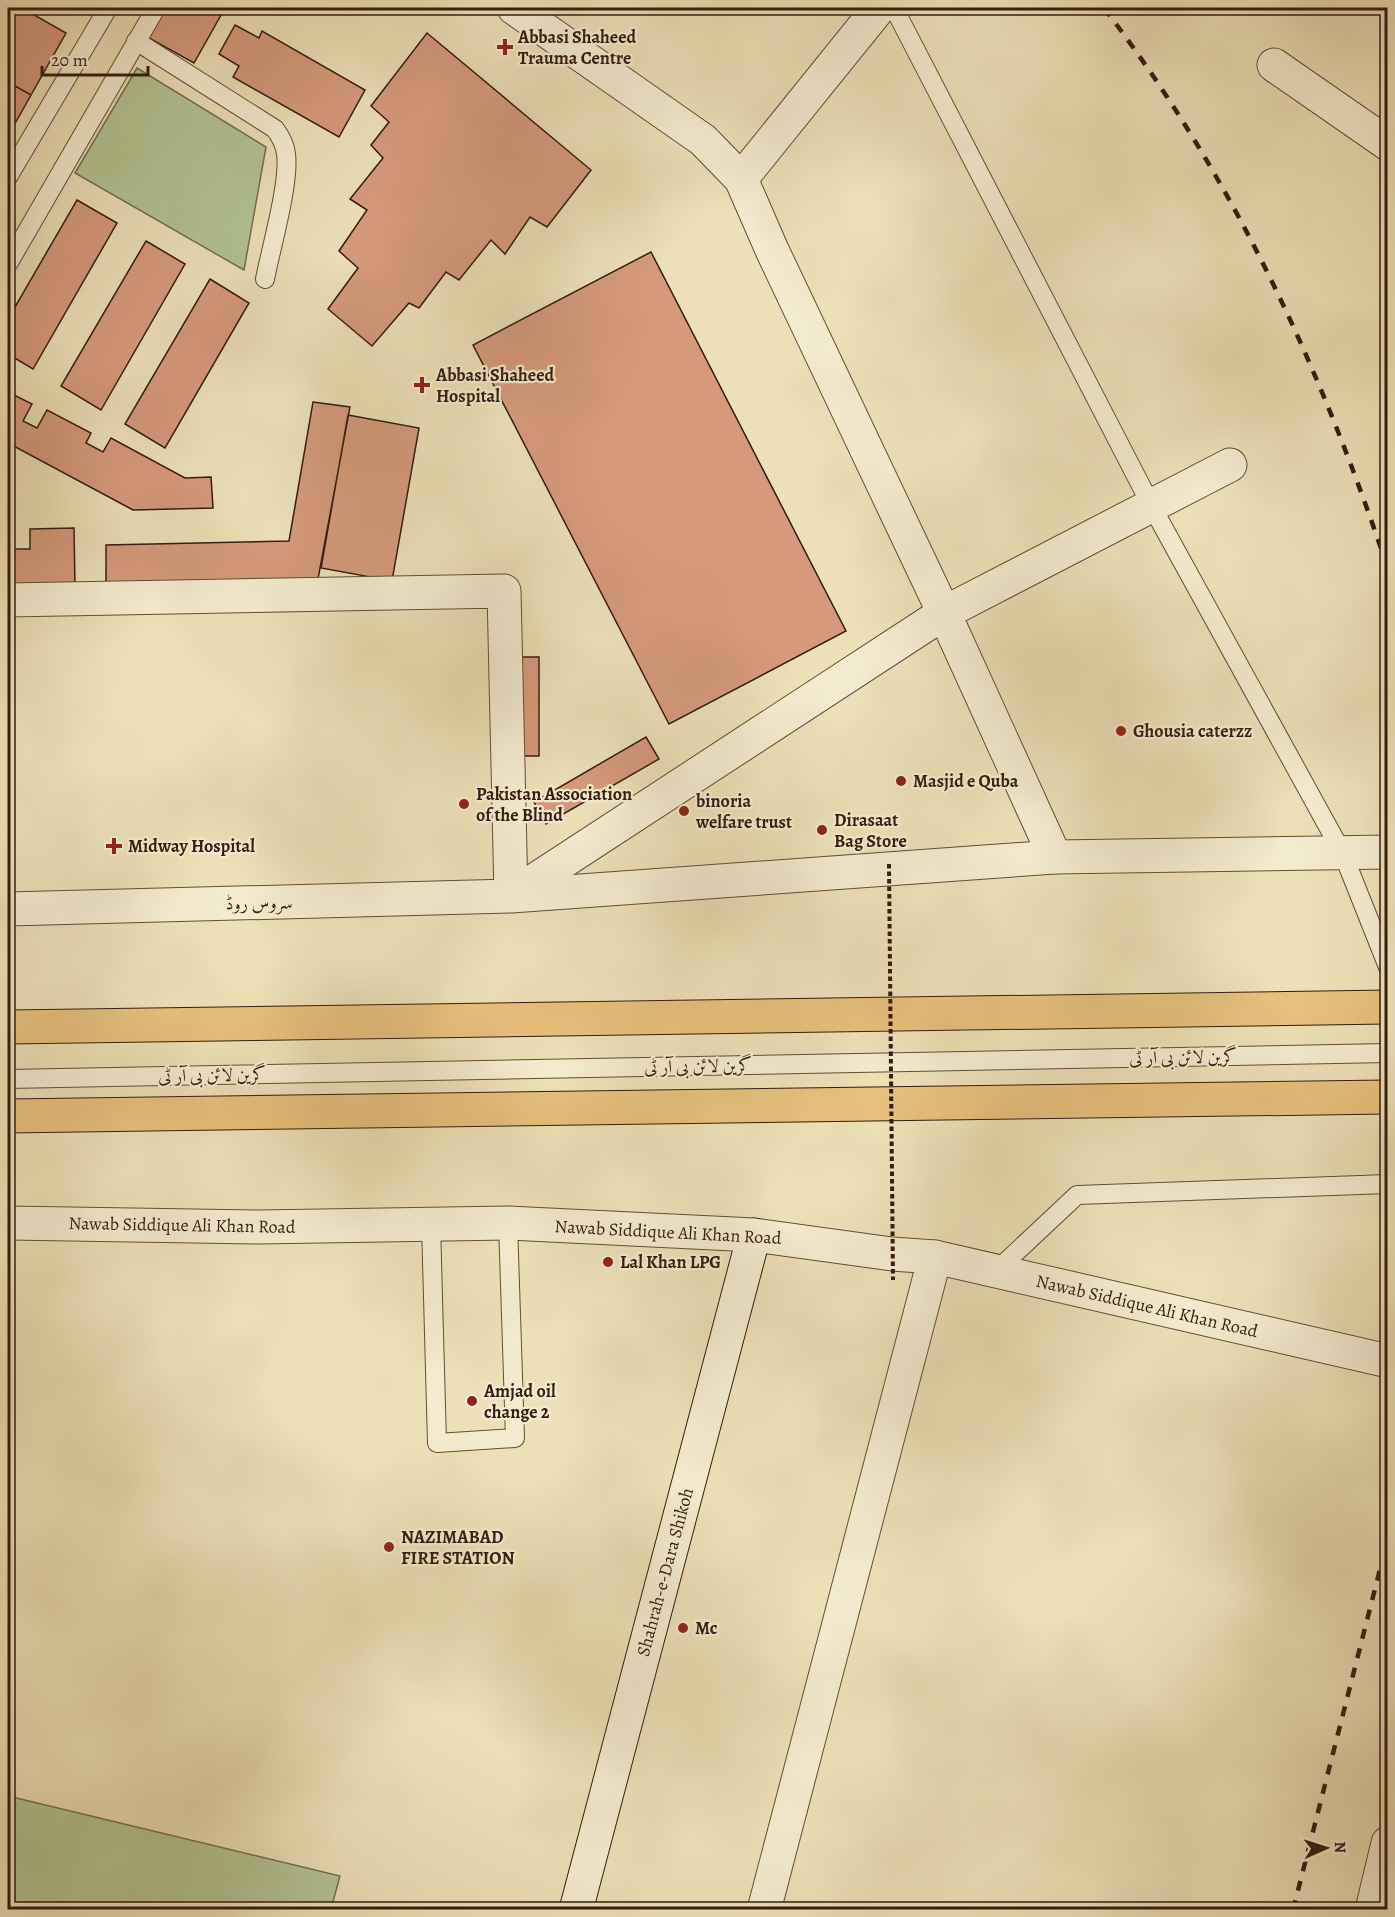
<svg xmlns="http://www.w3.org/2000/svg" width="1395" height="1917" viewBox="0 0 1395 1917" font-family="Alegreya,Amiri,serif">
<rect width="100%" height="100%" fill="#ece0b7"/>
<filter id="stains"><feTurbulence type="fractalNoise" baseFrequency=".00333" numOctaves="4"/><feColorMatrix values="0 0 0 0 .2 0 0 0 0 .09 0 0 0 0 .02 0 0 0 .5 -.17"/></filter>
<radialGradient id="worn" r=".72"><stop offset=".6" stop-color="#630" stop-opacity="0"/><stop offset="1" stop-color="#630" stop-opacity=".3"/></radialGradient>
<path fill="#b3c392" stroke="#747051" stroke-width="1.5" d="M137,68L266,147L244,270L75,173Z
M8,1796L340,1876L331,1909H8Z"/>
<path fill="#d59a7b" stroke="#341c10" stroke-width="1.5" d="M8,8H22L66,33L31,95L8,82Z
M166,8H225L194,63L149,38Z
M235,25L259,38L262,31L365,90L339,137L233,77L239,66L219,54Z
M427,33L591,170L547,227L530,217L505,254L491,240L459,280L446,272L419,308L409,303L372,346L328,309L358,268L339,251L367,210L350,199L383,158L371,145L389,122L371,106Z
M8,82L31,95L8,136Z
M77,200L117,223L33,369L8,354V319Z
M146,241L185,264L101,410L61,386Z
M651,252L846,631L669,724L473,345Z
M210,279L249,303L165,448L125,424Z
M8,392L32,404L23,421L37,428L47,410L91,433L86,443L103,452L111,438L185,478L211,477L213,508L133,510L8,443Z
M313,402L350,407L318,579L106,584V545L289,541Z
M348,415L419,428L392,581L321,568Z
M74,528L75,586L8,587V549H30V529Z
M515,657H539V756H515Z
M646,737L659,759L546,824L534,802Z"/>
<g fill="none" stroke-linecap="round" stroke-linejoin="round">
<defs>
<path id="service" d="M894,8L1151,505L1343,854L1388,967
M136,41L275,129C281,137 285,144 286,154C290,182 271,248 265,279
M8,177L108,8
M8,264L156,8
M8,1079L1388,1053
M431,1224L437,1443L515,1438L508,1223
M996,1271L1077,1195L1388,1184"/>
<path id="minor" d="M1274,65L1388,144
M741,179L879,8
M8,600L504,591L511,896
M512,895L944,613L1230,465
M8,909L511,896L1055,857L1388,852
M8,1223L258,1227L508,1223L754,1235L892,1254L935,1257L1388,1361
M1372,1910L1388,1843"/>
<path id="tertiary" d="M514,8L703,140L741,179L772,250L944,613L1055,857
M764,1910L935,1257"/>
<path id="secondary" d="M576,1910L754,1235"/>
<path id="primary" d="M8,1027L1388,1007
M8,1116L1388,1097"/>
</defs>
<use href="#service" stroke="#624d3a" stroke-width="20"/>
<use href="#minor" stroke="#624d3a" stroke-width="35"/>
<use href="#tertiary" stroke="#624d3a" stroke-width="35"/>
<use href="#secondary" stroke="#341c10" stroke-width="35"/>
<use href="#primary" stroke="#341c10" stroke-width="35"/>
<use href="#service" stroke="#f3ebd0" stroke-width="18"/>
<use href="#minor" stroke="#f3ebd0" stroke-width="33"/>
<use href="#tertiary" stroke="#f3ebd0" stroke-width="33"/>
<use href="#secondary" stroke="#f3ebd0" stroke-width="33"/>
<use href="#primary" stroke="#e6c07c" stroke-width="33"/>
<path stroke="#341c10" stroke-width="4.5" stroke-dasharray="10 10" stroke-linecap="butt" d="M1104,8C1234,178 1320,366 1388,569
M1293,1910L1388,1538"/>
<path stroke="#341c10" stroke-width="4" stroke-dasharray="4.5 3" stroke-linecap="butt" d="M889,864L893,1280"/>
</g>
<g fill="#8f2418" stroke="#f3ebd0" stroke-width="2">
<path d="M502 38h6v6h6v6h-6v6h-6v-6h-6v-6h6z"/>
<path d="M419 376h6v6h6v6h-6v6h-6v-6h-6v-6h6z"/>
<circle cx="1121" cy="731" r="6"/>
<circle cx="901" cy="781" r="6"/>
<circle cx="464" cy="804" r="6"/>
<circle cx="684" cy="811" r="6"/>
<circle cx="822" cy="830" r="6"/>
<path d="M111 837h6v6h6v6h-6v6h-6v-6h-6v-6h6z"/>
<circle cx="608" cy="1262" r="6"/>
<circle cx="472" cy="1401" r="6"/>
<circle cx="389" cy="1547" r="6"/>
<circle cx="683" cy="1628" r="6"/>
</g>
<g text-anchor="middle" stroke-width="4.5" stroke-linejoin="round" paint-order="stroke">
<g font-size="18" font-weight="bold" fill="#341c10" stroke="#f3ebd0" text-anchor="start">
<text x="518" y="43">Abbasi Shaheed<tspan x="518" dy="21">Trauma Centre</tspan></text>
<text x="436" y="381">Abbasi Shaheed<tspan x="436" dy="21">Hospital</tspan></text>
<text x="1133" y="737">Ghousia caterzz</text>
<text x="913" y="787">Masjid e Quba</text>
<text x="476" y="800">Pakistan Association<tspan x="476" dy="21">of the Blind</tspan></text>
<text x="696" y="807">binoria<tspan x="696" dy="21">welfare trust</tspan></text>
<text x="834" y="826">Dirasaat<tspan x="834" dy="21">Bag Store</tspan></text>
<text x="128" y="852">Midway Hospital</text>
<text x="620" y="1268">Lal Khan LPG</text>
<text x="484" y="1397">Amjad oil<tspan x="484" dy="21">change 2</tspan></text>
<text x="401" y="1543">NAZIMABAD<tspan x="401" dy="21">FIRE STATION</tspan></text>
<text x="695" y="1634">Mc</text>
</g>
<g font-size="18" fill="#341c10" stroke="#f3ebd0">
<text transform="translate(259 903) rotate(-1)" y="6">سروس روڈ</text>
<text transform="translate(1183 1057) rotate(-1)" y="6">گرین لائن بی آر ٹی</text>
<text transform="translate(698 1066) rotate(-1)" y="6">گرین لائن بی آر ٹی</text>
<text transform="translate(212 1075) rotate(-1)" y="6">گرین لائن بی آر ٹی</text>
<text transform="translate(182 1225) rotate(1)" y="6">Nawab Siddique Ali Khan Road</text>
<text transform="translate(668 1232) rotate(3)" y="6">Nawab Siddique Ali Khan Road</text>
<text transform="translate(1147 1306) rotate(13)" y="6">Nawab Siddique Ali Khan Road</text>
<text transform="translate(665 1572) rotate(-75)" y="6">Shahrah-e-Dara Shikoh</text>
</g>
</g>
<rect width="1395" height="1917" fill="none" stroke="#ece0b7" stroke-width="30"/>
<rect x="9" y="9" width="1377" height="1899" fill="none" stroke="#341c10" stroke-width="3"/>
<rect x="15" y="15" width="1365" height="1887" fill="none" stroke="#341c10" stroke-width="1.5"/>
<g transform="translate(1326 1848) rotate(87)" stroke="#f3ebd0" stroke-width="4.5" paint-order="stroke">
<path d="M0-4.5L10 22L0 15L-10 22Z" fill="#341c10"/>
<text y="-9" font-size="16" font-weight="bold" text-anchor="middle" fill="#341c10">N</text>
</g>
<path d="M42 66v9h106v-9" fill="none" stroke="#341c10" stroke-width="3"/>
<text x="51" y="66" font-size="18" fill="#341c10" stroke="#f3ebd0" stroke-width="4.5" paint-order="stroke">20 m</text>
<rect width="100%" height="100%" filter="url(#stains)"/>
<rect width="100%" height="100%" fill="url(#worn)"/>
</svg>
